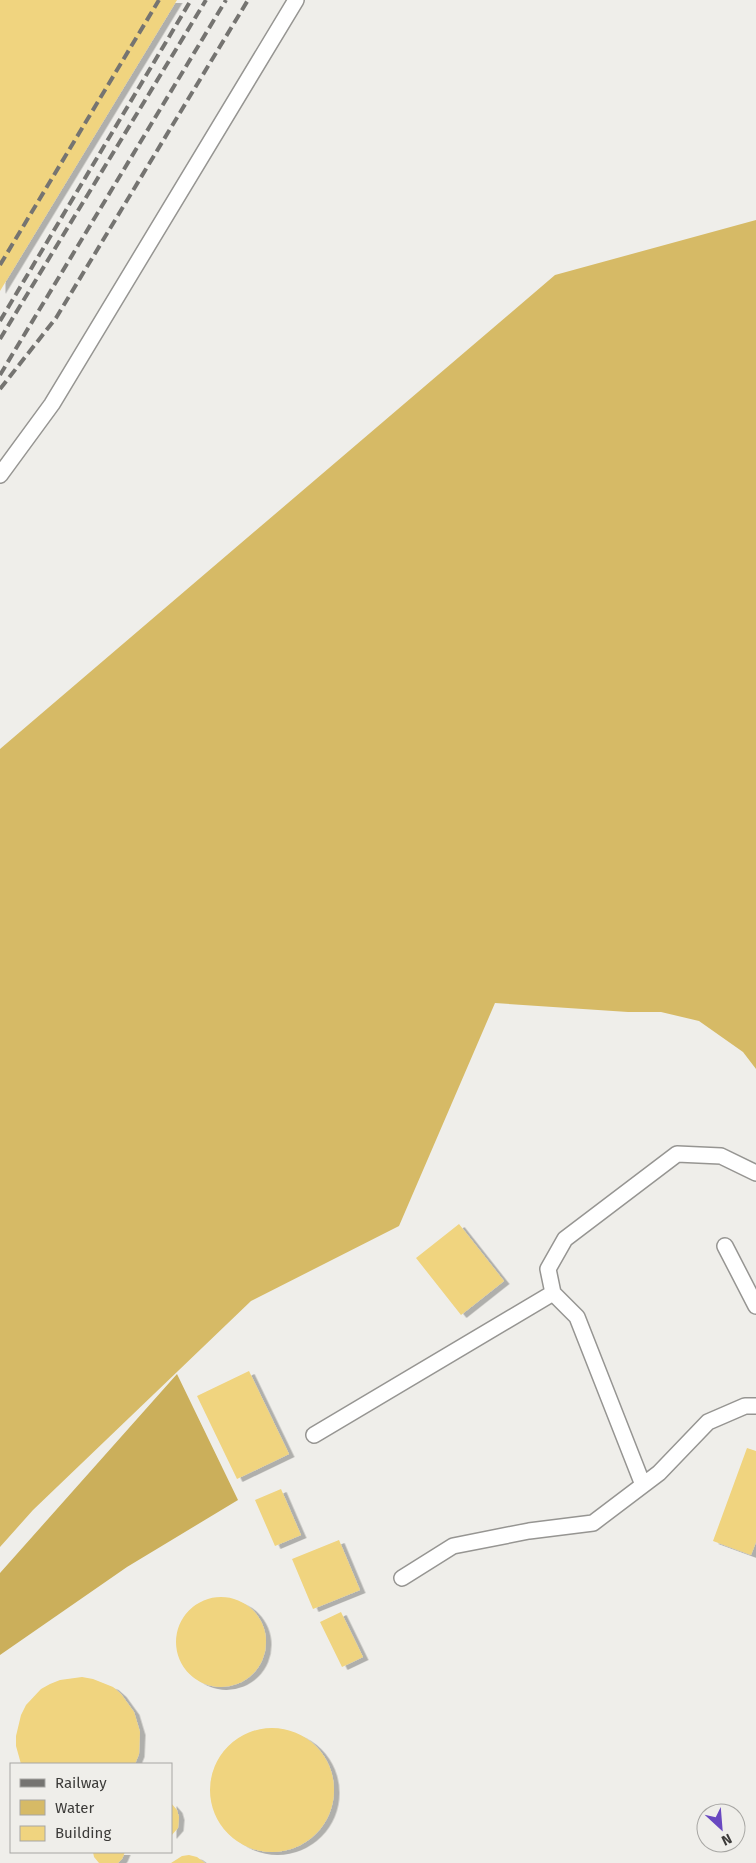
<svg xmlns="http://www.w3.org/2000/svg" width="756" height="1863" viewBox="0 0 756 1863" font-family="'Fira Sans',sans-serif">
<defs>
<filter id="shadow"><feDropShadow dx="5.5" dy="3" stdDeviation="0" flood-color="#0004"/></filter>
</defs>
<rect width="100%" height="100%" fill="#efeeea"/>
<path fill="#cbaf5b" d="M177,1374L238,1500L127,1567L0,1655V1573Z"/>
<path fill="#d6ba66" d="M756,220V1069L743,1052L699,1021L661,1012H628L495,1003L399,1226L251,1301L33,1510L0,1547V749L555,275Z"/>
<path fill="#f0d47f" filter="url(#shadow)" d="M0,0H177L0,291Z
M459,1224L504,1281L461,1315L416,1258Z
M249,1371L289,1454L237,1479L197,1396Z
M747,1448L756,1451V1542L751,1555L713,1541Z
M281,1489L301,1535L275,1546L255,1500Z
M339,1540L360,1590L313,1609L292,1559Z
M176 1642a45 45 0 1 1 90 0a45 45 0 1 1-90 0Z
M341,1612L363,1657L342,1667L320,1622Z
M82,1677L93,1679L113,1687L121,1694L134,1712L140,1732L139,1754L135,1764H21L16,1746V1736L21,1715L26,1705L41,1689L50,1684L60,1680Z
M210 1790a62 62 0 1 1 124 0a62 62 0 1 1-124 0Z
M171,1803L177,1810L179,1817L178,1828L171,1836Z
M93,1852H125L122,1859L118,1863H99L94,1857Z
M189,1855L197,1857L205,1863H171L182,1856Z"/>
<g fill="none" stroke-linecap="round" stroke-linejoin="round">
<defs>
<path id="lane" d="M0,475L52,404L296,0
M725,1246L756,1306
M553,1293L548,1269L565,1239L677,1154L721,1156L756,1173
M314,1435L553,1293L577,1317L643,1485
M402,1578L453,1546L529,1531L593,1523L659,1473L708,1422L745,1406H756"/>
</defs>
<use href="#lane" stroke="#969592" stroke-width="18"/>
<use href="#lane" stroke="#fff" stroke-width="15"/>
<path stroke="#757471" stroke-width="4" stroke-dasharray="10 5" stroke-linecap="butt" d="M0,265L159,0
M0,321L191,0
M0,339L206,0
M0,375L226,0
M0,389L56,318L248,0"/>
</g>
<rect x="10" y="1763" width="162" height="90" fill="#efeeea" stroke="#a7a6a3"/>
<rect x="20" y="1779" width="25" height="8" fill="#757471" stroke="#a7a6a3"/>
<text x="55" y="1788" font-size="15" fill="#3c3b39">Railway</text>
<rect x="20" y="1800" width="25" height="15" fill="#d6ba66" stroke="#a7a6a3"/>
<text x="55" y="1813" font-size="15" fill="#3c3b39">Water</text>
<rect x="20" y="1826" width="25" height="15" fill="#f0d47f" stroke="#a7a6a3"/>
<text x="55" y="1838" font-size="15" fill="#3c3b39">Building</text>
<g transform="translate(721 1828) rotate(154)"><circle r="24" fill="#efeeea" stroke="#a7a6a3"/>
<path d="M0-4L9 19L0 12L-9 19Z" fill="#6948c1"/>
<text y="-8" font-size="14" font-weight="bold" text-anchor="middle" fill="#3c3b39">N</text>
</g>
</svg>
